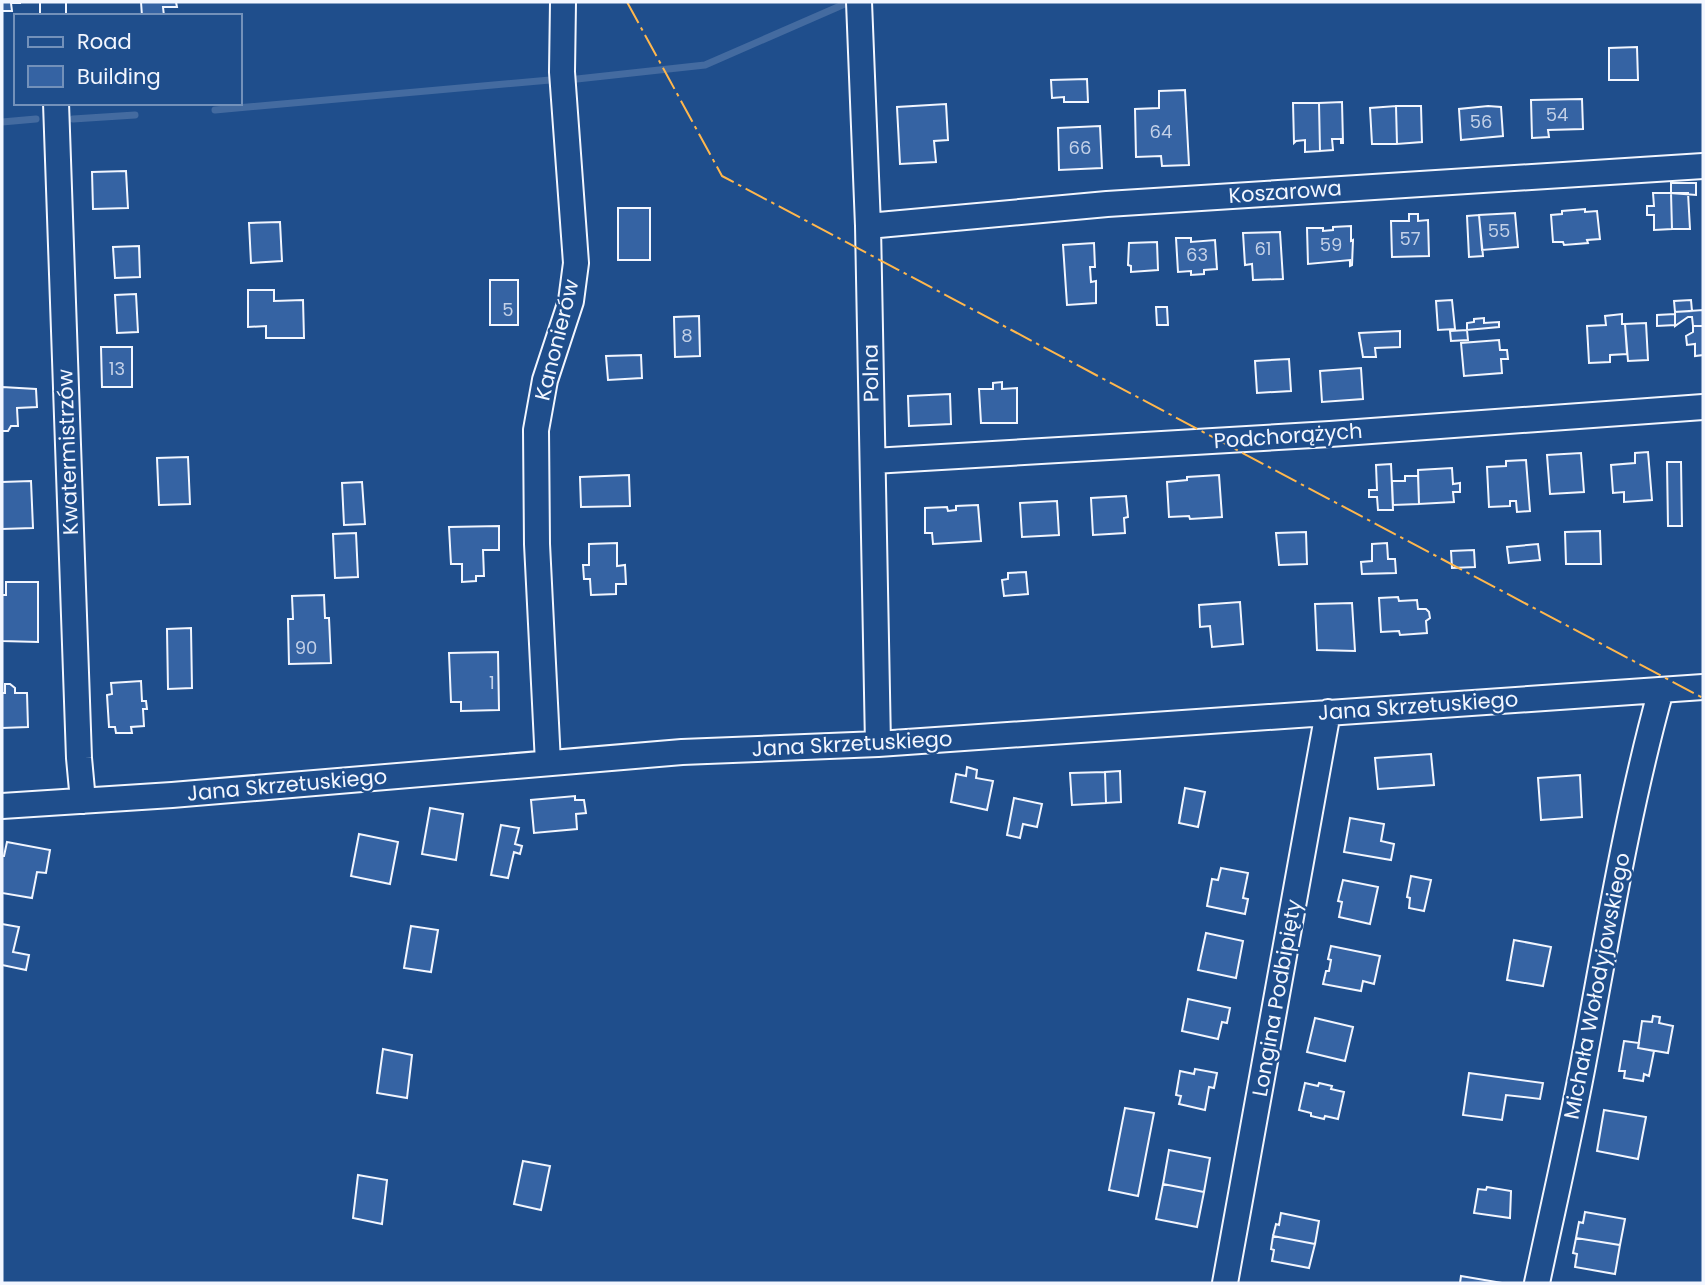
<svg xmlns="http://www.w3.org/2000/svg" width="1705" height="1285" viewBox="0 0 1705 1285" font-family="Poppins,sans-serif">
<rect width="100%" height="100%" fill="#1f4e8c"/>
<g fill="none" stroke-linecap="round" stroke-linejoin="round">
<path stroke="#446ba0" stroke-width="7" d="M577,79L705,65L847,3
M215,110L550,80
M73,119L135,115
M2,122L36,119"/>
</g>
<path fill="#3563a3" stroke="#f2f6ff" stroke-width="2" d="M2,2H20V3H11L12,11H2Z
M141,2H176L177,7H163L164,16H142Z
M1637,47L1638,80H1609V48Z
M1087,79L1088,102H1064V97L1052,98L1051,80Z
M1185,90L1189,165L1162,166L1161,156L1136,157L1135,109L1159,108V91Z
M1582,99L1583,129L1548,130L1549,137L1532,138L1531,100Z
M1342,102L1343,143H1341V139H1332L1333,150L1320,151L1319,103Z
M1293,103H1319L1320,151L1305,152V140L1296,141L1294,143Z
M946,104L948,140L934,141L936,162L900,164L897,107Z
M1396,106L1397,144H1372L1370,108Z
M1396,106H1421L1422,142L1397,144Z
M1488,106L1501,107L1503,136L1461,140L1459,109Z
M1100,126L1102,168L1059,170L1058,128Z
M126,171L128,208L93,209L92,172Z
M1671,183H1696V195L1671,193Z
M1653,193H1671L1672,229L1654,230V215H1647V206H1654Z
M1671,193H1688L1690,229H1672Z
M618,208H650V260H618Z
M1585,209V212L1597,211L1600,239L1587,240L1588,243L1564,245L1563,242H1553L1551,215L1562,214V211Z
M1515,213L1518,247L1482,250L1479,215Z
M1409,214H1418V221L1428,220L1429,256L1392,257L1391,221H1409Z
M1479,215L1483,256L1469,257L1467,216Z
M280,222L282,261L251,263L249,223Z
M1351,226V241L1353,240L1352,265L1350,266V260L1308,264L1307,228H1323V231L1333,230V227Z
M1280,232L1283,279L1253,280L1252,264L1245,265L1243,233Z
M1176,238H1191V242L1215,240L1217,269L1204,270V274L1191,275V271L1178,272Z
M1157,242L1158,270L1131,272V266L1128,265L1129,243Z
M1094,243L1095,267H1090L1091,282L1096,281V303L1067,305L1063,245Z
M139,246L140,277L115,278L113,247Z
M490,280H518V325H490Z
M248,290H274V301L303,300L304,338H266V326L248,327Z
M136,294L138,332L117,333L115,295Z
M1452,300L1455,329L1438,330L1436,301Z
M1691,300L1692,311L1675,312L1674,301Z
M1156,307H1167L1168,325H1157Z
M1703,310V326H1693L1692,317H1688L1675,326V312Z
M1622,314V324H1625L1627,354L1610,355V362L1589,363L1587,326L1606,325L1605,316Z
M1675,314V325L1657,326V315Z
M699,316L700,356L675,357L674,317Z
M1484,318V323L1499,322V327L1467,330V323L1474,322V319Z
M1646,323L1648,360L1628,361L1625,324Z
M1693,326H1703V355L1695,356V344L1687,345L1686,336L1693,332Z
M1467,330L1468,340L1451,341L1450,331Z
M1400,331V347L1375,348L1376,357H1363L1359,333Z
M1499,340L1500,350H1507L1508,359H1501L1502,373L1464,376L1461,343Z
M101,347H132V387H102Z
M641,355L642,378L608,380L606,356Z
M1289,359L1291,391L1257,393L1255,361Z
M1361,368L1363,399L1322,402L1320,371Z
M1002,382V389L1017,388V423H981L979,389H993V383Z
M2,387L36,389L37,407L17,408L18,426H11L8,431H2Z
M950,394L951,424L909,426L908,396Z
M1648,452L1652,500L1624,502V492L1613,493L1611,465L1635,463V453Z
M1581,453L1584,492L1550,494L1547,455Z
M188,457L190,504L159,505L157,458Z
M1526,460L1530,511L1517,512L1516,501H1510V506L1489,507L1487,467L1506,466V461Z
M1667,462H1681L1682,526H1668Z
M1391,464L1393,510H1378L1377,497H1369V490H1377L1376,465Z
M1452,468L1453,484L1460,483V492H1453L1454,502L1419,504L1418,470Z
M629,475L630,506L581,507L580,477Z
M1219,475L1222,517L1190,519L1189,516L1169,517L1167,482L1187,480V477Z
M1405,476H1418L1419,504L1393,505L1392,481H1405Z
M31,481L33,528L2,529V482Z
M362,482L365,524L344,525L342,483Z
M1126,496L1128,517L1124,518L1125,533L1093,535L1091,498Z
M1057,501L1059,535L1022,537L1020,503Z
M978,505L981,541L933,544L932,533H925V508L947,507L948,511L956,510V506Z
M499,526V550H483L484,576H476V581L462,582V564H451L449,527Z
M1600,531L1601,564H1566L1565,532Z
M1306,532L1307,564L1279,565L1276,533Z
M356,533L358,577L335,578L333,534Z
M617,543V566L625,565L626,584H616V594L591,595L590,579H584L583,565H589V544Z
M1387,543L1388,559H1395L1396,573L1362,574L1361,562L1372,561V544Z
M1538,544L1540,560L1509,563L1507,547Z
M1474,550L1475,567L1452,568L1451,551Z
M1026,572L1028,594L1004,596L1002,580L1008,579V573Z
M6,582H38V642L2,641V595H6Z
M324,595L325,618H329L331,663L289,664L288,619H293L292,596Z
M1398,597L1399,601L1417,600L1418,609H1426L1429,612L1430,618L1426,621L1427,633L1400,635L1399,631L1381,632L1379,598Z
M1240,602L1243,644L1212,647L1210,626L1200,627L1199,605Z
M1352,603L1355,651L1317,650L1315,604Z
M191,628L192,688L168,689L167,629Z
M498,652L499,710L461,711V702H451L449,653Z
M141,681L142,701H146L147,709H143L144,726L131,727L132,733H116L115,727H109L107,695L112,694L111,683Z
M5,684H10L15,688V693H27L28,727L2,728V693H5Z
M1431,754L1434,785L1378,789L1375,758Z
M967,767L977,770L976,778L993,781L987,810L951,802L956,774L966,776Z
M1120,771L1121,802L1106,803L1105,772Z
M1105,772L1106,803L1072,805L1070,773Z
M1580,775L1582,817L1541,820L1538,778Z
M1185,788L1205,792L1198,827L1179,823Z
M575,796V800H584L586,813L576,814L577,829L534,833L531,800Z
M1014,798L1042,804L1037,827L1023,824L1020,838L1007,835Z
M430,808L463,814L456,860L422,854Z
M1350,818L1384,824L1381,841L1394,844L1391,860L1344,852Z
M501,825L519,828L515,844L522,846L520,854L514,852L508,878L491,875Z
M359,834L398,842L390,884L351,876Z
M7,842L50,850L46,873L37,872L32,898L2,893V856H4Z
M1221,868L1248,873L1243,898L1248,899L1245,914L1207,906L1212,879L1218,880Z
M1411,876L1431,880L1424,911L1409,908L1410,898L1407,897Z
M1343,880L1378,887L1370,924L1339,917L1342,902L1338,901Z
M2,924L19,927L13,952L29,955L26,970L2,965Z
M411,926L438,930L431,972L404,968Z
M1206,933L1243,941L1236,978L1198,970Z
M1514,940L1551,947L1543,986L1507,980Z
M1331,946L1380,956L1374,984L1363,981L1361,991L1323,984L1326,971H1329L1331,960L1328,959Z
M1188,999L1230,1008L1227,1023L1222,1022L1218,1039L1182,1031Z
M1653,1016L1660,1017L1659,1023L1673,1026L1668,1053L1638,1048L1642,1021L1652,1022Z
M1315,1018L1353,1027L1345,1061L1307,1052Z
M1624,1041L1639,1043L1638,1048L1654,1051L1649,1076L1644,1074L1643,1081L1624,1078L1625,1071H1619Z
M383,1049L412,1055L407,1098L377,1093Z
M1195,1069L1217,1073L1214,1088L1209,1087L1205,1110L1179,1104L1181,1096L1176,1095L1180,1071L1194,1074Z
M1469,1073L1543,1083L1540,1099L1506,1095L1502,1120L1463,1115Z
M1305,1083L1318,1086L1319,1083L1332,1086L1331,1089L1344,1092L1338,1119L1325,1116L1324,1119L1311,1116V1113L1299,1110Z
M1125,1108L1154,1113L1138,1196L1109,1190Z
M1604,1110L1646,1117L1638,1159L1597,1151Z
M1169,1150L1210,1158L1204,1192L1163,1184Z
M523,1161L550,1166L541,1210L514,1204Z
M358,1175L387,1180L382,1224L353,1218Z
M1163,1184L1204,1192L1197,1227L1156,1219Z
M1487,1187L1511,1191L1510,1218L1474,1213L1478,1189L1486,1190Z
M1585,1212L1625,1219L1620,1245L1576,1238L1579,1222L1583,1223Z
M1281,1213L1319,1221L1315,1244L1273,1236L1276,1224L1279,1225Z
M1273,1236L1315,1244L1309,1268L1272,1261L1274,1250L1271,1249Z
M1576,1238L1620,1245L1615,1274L1575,1267L1577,1254L1573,1253Z
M1461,1276L1502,1283H1460Z"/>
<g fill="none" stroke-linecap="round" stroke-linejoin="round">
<defs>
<path id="minor" d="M53,2V16
M859,2L868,226L878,744
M56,103L79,758L83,801
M868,226L1107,204L1703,166
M873,461L1330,434L1703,407
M548,763L537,544L536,430L545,380L571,301L576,263L562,72L563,2
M2,806L172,795L682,752L878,744L1703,687
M1225,1283L1328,712
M1537,1283C1553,1207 1571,1131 1585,1054C1608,932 1628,809 1661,690"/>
</defs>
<use href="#minor" stroke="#f2f6ff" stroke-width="28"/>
<use href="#minor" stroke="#1f4e8c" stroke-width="24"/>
<path stroke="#ffb74d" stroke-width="2" stroke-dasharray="24 5 3.5 5" stroke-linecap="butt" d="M627,2L722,176L1703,698"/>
</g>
<g text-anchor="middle" stroke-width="5" stroke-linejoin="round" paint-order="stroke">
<g font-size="18" fill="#c3d1e8">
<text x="1557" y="121">54</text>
<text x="1481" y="128">56</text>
<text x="1161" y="138">64</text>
<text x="1080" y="154">66</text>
<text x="1499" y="237">55</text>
<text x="1410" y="245">57</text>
<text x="1331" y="251">59</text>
<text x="1263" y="255">61</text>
<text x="1197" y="261">63</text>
<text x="508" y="316">5</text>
<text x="687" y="342">8</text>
<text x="117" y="375">13</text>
<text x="306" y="654">90</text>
<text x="492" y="689">1</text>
</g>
<g font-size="21" fill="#f2f6ff" stroke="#1f4e8c">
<text transform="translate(1285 192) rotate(-4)" y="7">Koszarowa</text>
<text transform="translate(557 340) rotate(-76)" y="7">Kanonierów</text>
<text transform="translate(871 373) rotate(-91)" y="7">Polna</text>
<text transform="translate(1288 436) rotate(-4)" y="7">Podchorążych</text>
<text transform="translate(68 452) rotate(-92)" y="7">Kwatermistrzów</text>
<text transform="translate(1418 706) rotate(-4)" y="7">Jana Skrzetuskiego</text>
<text transform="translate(852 744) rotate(-3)" y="7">Jana Skrzetuskiego</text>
<text transform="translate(287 785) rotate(-5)" y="7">Jana Skrzetuskiego</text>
<text transform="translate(1597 986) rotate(-79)" y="7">Michała Wołodyjowskiego</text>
<text transform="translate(1277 998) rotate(-80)" y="7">Longina Podbipięty</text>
</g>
</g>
<rect width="1705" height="1285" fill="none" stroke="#f2f6ff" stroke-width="7"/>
<rect x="14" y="14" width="228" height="91" fill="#1f4e8c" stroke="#7391ba" stroke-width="2"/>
<rect x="28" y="37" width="35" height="10" fill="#1f4e8c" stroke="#7391ba" stroke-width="2"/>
<text x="77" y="49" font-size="21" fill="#f2f6ff">Road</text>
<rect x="28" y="66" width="35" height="21" fill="#3563a3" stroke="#7391ba" stroke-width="2"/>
<text x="77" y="84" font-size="21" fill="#f2f6ff">Building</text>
</svg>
